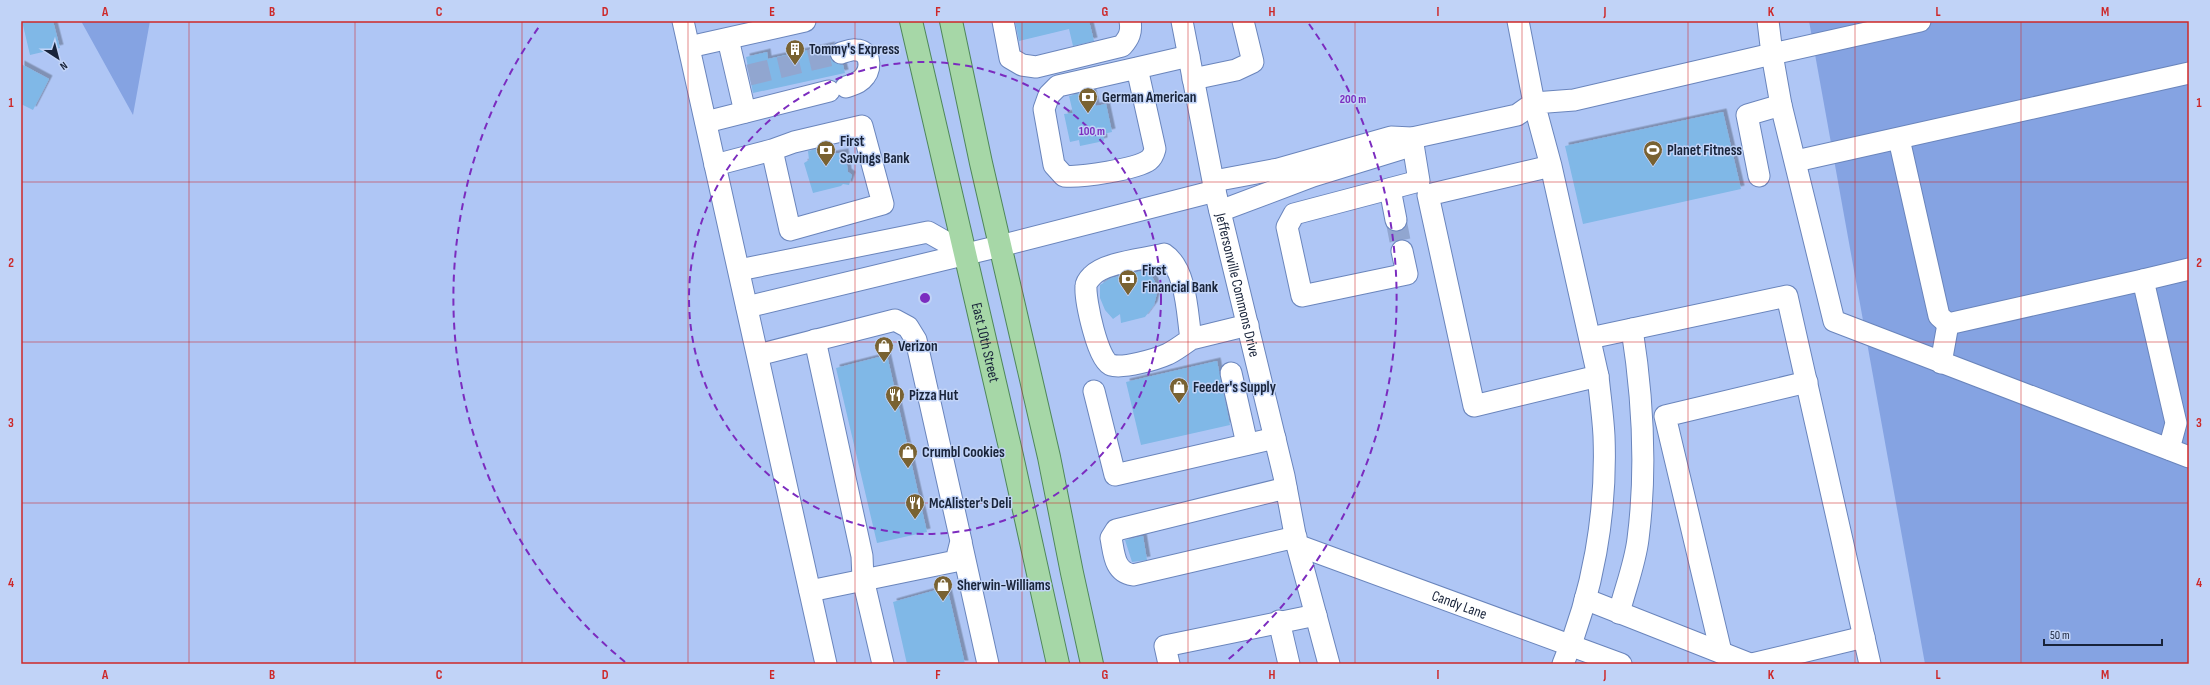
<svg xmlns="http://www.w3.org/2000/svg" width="2210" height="685" viewBox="0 0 2210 685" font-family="'Sofia Sans Condensed',sans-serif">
<defs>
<filter id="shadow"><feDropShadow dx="3.5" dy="-3.5" stdDeviation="0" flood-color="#0004"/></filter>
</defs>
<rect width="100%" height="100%" fill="#afc6f5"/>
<path fill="#85a3e2" d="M81,21H150L133,115Z
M1809,21H2189V664H1925Z"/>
<path fill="#80b8e7" filter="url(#shadow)" d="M22,21H53L60,48L30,55Z
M1015,21H1089L1094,41L1073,46L1069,29L1019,41Z
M832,45L829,50L830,57L833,62L843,65L845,73L753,93L746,57L767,52L768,59Z
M21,64L49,79L33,110L21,104Z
M1092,90L1096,106L1106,104L1112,132L1103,134L1104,141L1080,146L1079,140L1070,142L1064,114L1073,113L1069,96Z
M1723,112L1741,189L1583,224L1565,146Z
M825,147L827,155L845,152L848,172L852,175L849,185L843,184L841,186L813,193L804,163L809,160L808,151Z
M1142,271L1150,273L1155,282L1157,293L1154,305L1145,317L1121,323L1120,314L1113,319L1105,310L1100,298V285L1111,278Z
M887,355L927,532L877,543L836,368Z
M1217,361L1230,425L1141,445L1126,382Z
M1143,536L1147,560L1132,562L1125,540Z
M947,587L965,664H907L893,602Z"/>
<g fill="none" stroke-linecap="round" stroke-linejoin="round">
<path stroke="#91a6d0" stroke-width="21" stroke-dasharray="21 10" stroke-linecap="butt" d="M749,75L841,53
M1396,220L1402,251"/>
<defs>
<g id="minor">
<path d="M683,21L826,664"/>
<path d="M1003,21L1010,58L1022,65L1036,67L1122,46C1129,38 1132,32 1130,21"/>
<path id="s1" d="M1182,21L1215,191L1284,476L1297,545L1329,664"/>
<path d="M728,39L745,112"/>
<path d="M689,47L805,21"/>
<path d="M841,53C845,52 851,49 856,50C870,50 872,67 865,76C860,83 854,84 846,87"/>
<path d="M1137,68L1058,86L1049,95L1044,109L1054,165L1064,176C1080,178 1137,169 1149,160C1153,157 1154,153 1155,149L1137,68L1189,56"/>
<path d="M1193,79L1236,70L1253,62L1243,21"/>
<path d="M1781,105L1834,321L2189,457"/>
<path d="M706,122L829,91"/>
<path d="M1899,139L1939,316L1948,324"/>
<path d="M1796,161L2189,73"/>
<path d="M715,165L772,150L790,230L883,204L862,126L794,142L772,150"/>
<path d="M1551,166L1428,195L1474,406L1598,376L1551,166L1534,103L1574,100L1772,54L1768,21"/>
<path d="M1759,176L1747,115L1781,105L1772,54L1920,21"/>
<path d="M1214,181L1278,169L1391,137L1412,138L1517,115L1534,103L1518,21"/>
<path d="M1390,189L1396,220"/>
<path d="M1220,211L1313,176L1404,148L1407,145"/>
<path d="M1402,251L1407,274L1302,296L1287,227L1294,214L1419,181L1412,138"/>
<path d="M739,270L928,232L965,253"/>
<path d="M2143,280L2189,269"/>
<path d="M747,307L1000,246L1215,191"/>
<path d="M1590,338L1787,296L1870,664"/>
<path d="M1191,339C1184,344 1176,350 1168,354C1157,359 1123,369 1111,365C1098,362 1085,300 1086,286C1086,283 1089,279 1092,276C1105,262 1146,259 1164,254C1187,269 1187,314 1191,339L1248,325"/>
<path d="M815,340L862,556L863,579L883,664"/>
<path d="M758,355L895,320L908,327L916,340L961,541L956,561L810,591"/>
<path d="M1941,363L1948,324L2143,280L2176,423L2169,449"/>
<path d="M1231,373L1247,444"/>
<path d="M1094,391L1115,475L1275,438"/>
<path d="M1286,488L1116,530L1111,538C1114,553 1114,572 1133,575L1296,537"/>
<path d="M961,542L988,664"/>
<path id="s2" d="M1297,545L1621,664"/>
<path d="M1585,599L1750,664"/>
<path d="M1619,613C1625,589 1635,564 1638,539C1647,469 1643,399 1632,329"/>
<path d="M1279,621L1289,664"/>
<path d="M1721,652L1665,416L1807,382"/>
<path d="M1169,664L1165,646L1316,615"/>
<path d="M1563,664C1593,593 1607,513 1604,436C1603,416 1600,396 1598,376"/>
<path d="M1752,664L1864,637"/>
</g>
<g id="major">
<path id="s3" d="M911,21L1012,456L1058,664"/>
<path d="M951,21L981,163L1049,457L1072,573L1092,664"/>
</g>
</defs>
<use href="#minor" stroke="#6a85bc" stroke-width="23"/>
<use href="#major" stroke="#4e875a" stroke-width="24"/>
<use href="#minor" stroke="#fff" stroke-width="21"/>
<use href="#major" stroke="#a6d7a7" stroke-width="22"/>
</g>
<path fill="none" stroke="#cd2829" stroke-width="1" stroke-opacity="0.55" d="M189,21V664M355,21V664M522,21V664M688,21V664M855,21V664M1022,21V664M1188,21V664M1355,21V664M1522,21V664M1688,21V664M1855,21V664M2021,21V664M21,182H2189M21,342H2189M21,503H2189"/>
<g fill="none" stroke="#7b2cbf" stroke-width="2" stroke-dasharray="7 5">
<circle cx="925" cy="298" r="236"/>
<path d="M625 662A472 472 0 0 1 541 24M1309 24A472 472 0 0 1 1225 662"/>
</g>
<defs>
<symbol id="building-pin" viewBox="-11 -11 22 30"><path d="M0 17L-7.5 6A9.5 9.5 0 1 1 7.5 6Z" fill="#796232" stroke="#c1d3f7"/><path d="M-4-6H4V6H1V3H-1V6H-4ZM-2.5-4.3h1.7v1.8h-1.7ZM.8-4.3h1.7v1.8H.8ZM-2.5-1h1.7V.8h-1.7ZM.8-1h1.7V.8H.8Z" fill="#fff"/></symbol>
<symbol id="bank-pin" viewBox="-11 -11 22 30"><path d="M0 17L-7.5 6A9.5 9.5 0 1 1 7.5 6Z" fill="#796232" stroke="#c1d3f7"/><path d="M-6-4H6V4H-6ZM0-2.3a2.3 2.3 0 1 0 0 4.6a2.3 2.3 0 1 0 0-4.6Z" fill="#fff"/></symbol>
<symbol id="stadium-pin" viewBox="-11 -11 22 30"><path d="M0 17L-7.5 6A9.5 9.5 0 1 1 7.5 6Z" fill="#796232" stroke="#c1d3f7"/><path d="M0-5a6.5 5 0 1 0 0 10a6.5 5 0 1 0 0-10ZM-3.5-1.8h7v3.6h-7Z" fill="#fff"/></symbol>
<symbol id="shop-pin" viewBox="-11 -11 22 30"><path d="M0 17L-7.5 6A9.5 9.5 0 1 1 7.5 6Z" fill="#796232" stroke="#c1d3f7"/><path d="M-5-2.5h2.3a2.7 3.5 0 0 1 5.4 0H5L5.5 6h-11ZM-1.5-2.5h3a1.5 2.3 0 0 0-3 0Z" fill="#fff"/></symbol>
<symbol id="restaurant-pin" viewBox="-11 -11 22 30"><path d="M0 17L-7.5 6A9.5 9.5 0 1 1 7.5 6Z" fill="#796232" stroke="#c1d3f7"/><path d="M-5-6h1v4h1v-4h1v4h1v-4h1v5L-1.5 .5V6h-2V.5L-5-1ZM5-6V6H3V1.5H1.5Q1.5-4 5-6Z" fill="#fff"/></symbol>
</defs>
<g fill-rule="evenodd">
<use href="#building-pin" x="784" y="38" width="22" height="30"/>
<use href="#bank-pin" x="1077" y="86" width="22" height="30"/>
<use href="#bank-pin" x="815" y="139" width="22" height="30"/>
<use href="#stadium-pin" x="1642" y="139" width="22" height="30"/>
<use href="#bank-pin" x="1117" y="268" width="22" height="30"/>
<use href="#shop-pin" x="873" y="335" width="22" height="30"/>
<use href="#shop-pin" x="1168" y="376" width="22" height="30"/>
<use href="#restaurant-pin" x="884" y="384" width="22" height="30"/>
<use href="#shop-pin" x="897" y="441" width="22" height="30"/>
<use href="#restaurant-pin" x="904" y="492" width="22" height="30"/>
<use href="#shop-pin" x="932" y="574" width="22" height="30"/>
</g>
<g text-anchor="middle" stroke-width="3" stroke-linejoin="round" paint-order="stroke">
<g font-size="15" font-weight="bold" fill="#19243a" stroke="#c1d3f7" text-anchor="start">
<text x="809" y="54">Tommy's Express</text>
<text x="1102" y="102">German American</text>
<text x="840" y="146">First<tspan x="840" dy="17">Savings Bank</tspan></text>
<text x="1667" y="155">Planet Fitness</text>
<text x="1142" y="275">First<tspan x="1142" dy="17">Financial Bank</tspan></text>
<text x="898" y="351">Verizon</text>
<text x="1193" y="392">Feeder's Supply</text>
<text x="909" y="400">Pizza Hut</text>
<text x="922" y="457">Crumbl Cookies</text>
<text x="929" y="508">McAlister's Deli</text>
<text x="957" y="590">Sherwin-Williams</text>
</g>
<g font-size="15" fill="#19243a" stroke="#c1d3f7">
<text dy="5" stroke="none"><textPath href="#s1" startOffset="270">Jeffersonville Commons Drive</textPath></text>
<text dy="5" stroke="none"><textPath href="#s3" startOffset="330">East 10th Street</textPath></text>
<text dy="5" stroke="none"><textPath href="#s2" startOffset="173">Candy Lane</textPath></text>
</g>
</g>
<circle cx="925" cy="298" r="6" fill="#7b2cbf" stroke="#c1d3f7" stroke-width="2"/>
<g font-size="12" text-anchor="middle" font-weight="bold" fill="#7b2cbf" stroke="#c1d3f7" stroke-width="3" stroke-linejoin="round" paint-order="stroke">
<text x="1353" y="103">200 m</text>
<text x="1092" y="135">100 m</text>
</g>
<rect width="2210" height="685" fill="none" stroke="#c1d3f7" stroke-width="44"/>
<g transform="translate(58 58) rotate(144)" stroke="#c1d3f7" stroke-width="3" paint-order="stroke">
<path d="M0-3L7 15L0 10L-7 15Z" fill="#19243a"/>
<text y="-6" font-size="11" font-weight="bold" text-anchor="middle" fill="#19243a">N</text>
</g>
<path d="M2044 639v6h118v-6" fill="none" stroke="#19243a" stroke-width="2"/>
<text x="2050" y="639" font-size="12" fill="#19243a" stroke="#c1d3f7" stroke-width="3" paint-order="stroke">50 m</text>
<rect x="22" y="22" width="2166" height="641" fill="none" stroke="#cd2829" stroke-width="1.5"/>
<g font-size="13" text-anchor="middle" font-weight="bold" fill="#cd2829">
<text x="105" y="16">A</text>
<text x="272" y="16">B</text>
<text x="439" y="16">C</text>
<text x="605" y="16">D</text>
<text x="772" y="16">E</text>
<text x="938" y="16">F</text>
<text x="1105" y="16">G</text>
<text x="1272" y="16">H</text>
<text x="1438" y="16">I</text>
<text x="1605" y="16">J</text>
<text x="1771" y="16">K</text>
<text x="1938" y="16">L</text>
<text x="2105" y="16">M</text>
<text x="11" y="107">1</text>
<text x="2199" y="107">1</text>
<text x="11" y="267">2</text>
<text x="2199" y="267">2</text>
<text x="11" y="427">3</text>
<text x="2199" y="427">3</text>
<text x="11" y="587">4</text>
<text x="2199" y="587">4</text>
<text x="105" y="679">A</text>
<text x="272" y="679">B</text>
<text x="439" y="679">C</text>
<text x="605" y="679">D</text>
<text x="772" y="679">E</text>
<text x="938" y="679">F</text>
<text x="1105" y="679">G</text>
<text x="1272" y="679">H</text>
<text x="1438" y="679">I</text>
<text x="1605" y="679">J</text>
<text x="1771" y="679">K</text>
<text x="1938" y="679">L</text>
<text x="2105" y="679">M</text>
</g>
</svg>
